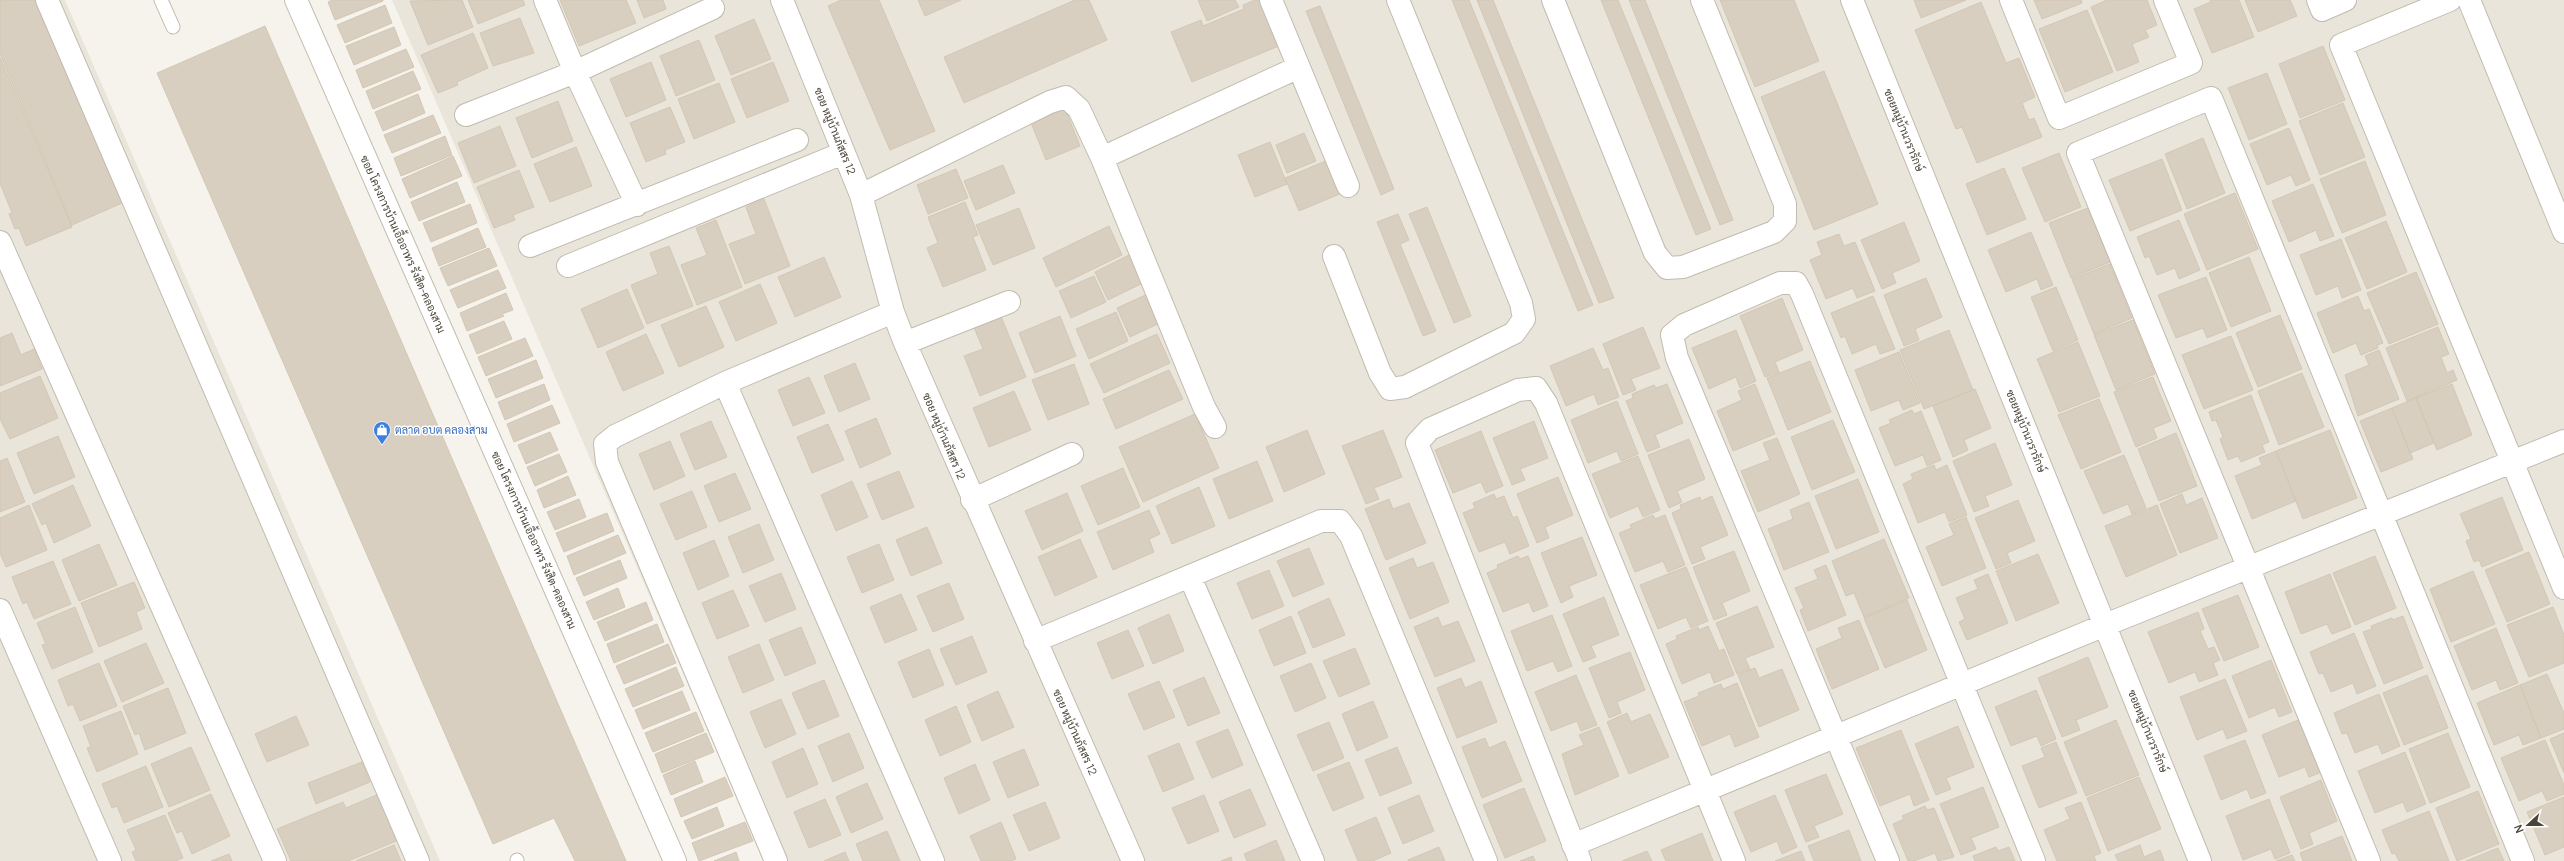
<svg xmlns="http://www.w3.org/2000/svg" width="2564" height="861" viewBox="0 0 2564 861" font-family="Manrope,Sarabun,sans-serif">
<rect width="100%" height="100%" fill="#f6f3ec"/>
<path fill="#eae5da" d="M0,0H65L440,861H0Z
M392,0H2564V861H764Z"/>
<path fill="#d8cfc1" stroke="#d3c7b4" d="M3,0H37L122,203L72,225L0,53V1Z
M332,0H383V1L335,20L328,2Z
M462,0L473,27L428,45L410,1Z
M468,0H523L525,5L478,24Z
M560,0H626L636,23L579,46Z
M637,0H663L666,9L644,18Z
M841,0H879L935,131L890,150L828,6Z
M918,0H961L925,16Z
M1075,0H1089L1107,40L964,103L944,57Z
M1198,0H1235L1239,7L1207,21Z
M1255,0H1268L1286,43L1192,82L1171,32L1201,20L1203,26L1244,9L1243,5Z
M1452,0H1469L1593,305L1578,311Z
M1477,0H1493L1614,298L1599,303Z
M1601,0H1618L1711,229L1696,235Z
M1629,0H1645L1733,220L1720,225Z
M1720,0H1794L1819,61L1755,87Z
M1914,0H1966L1921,18Z
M2034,0H2081L2082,3L2042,19Z
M2107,0H2147L2157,25L2145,30L2149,37L2132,44L2139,62L2117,71L2091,7Z
M2210,0H2239L2254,37L2212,53L2194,9L2211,2Z
M2245,0H2290L2297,16L2258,32Z
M1981,2L2006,63L2019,58L2035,97L2022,103L2029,120L2034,118L2042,137L1977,163L1962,127L1956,129L1915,30Z
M385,5L392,23L345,43L337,25Z
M1320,6L1394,189L1381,195L1306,11Z
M2087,10L2113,72L2065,92L2039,29Z
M520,18L534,53L493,66L480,33Z
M754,19L771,59L731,75L715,36Z
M265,26L626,861H575L554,818L493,844L157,73Z
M394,27L401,45L354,65L346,46Z
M473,33L488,68L457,82L458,85L438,93L421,55Z
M699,40L715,80L676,96L660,56Z
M2323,46L2345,100L2300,118L2279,64Z
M406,49L414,67L363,88L356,70Z
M0,57L72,227L26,246L19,228L15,229L9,214L12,213L0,183Z
M651,62L666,100L626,117L610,79Z
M773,62L789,101L747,118L731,79Z
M413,71L421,89L373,109L366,91Z
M1824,71L1878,204L1814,230L1761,97Z
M2267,73L2287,124L2249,140L2228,88Z
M719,83L735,122L694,139L678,99Z
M418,94L425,113L383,131L375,112Z
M558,101L573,141L532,158L516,118Z
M2343,103L2365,157L2320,175L2299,121Z
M1064,106L1080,146L1046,160L1030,120Z
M670,107L685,142L665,150L666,154L646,162L630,123Z
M433,115L441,133L392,153L384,135Z
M500,126L516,166L474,183L458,143Z
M2289,128L2310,180L2296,186L2291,175L2267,185L2250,144Z
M1304,133L1316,161L1287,173L1276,145Z
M445,136L452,155L401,176L394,158Z
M2203,138L2225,193L2187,209L2165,154Z
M1270,142L1287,184L1255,197L1238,155Z
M576,147L592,186L550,202L534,164Z
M2059,153L2081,207L2045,222L2022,168Z
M453,156L462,176L410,198L402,179Z
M2162,159L2182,210L2130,231L2109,180Z
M1328,160L1342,193L1299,211L1285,178Z
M2365,161L2386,215L2342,233L2320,179Z
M1003,165L1015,193L976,210L964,181Z
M2004,168L2026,219L1987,235L1966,184Z
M956,169L968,198L928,214L917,185Z
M519,170L534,207L513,215L515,220L494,228L477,187Z
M457,182L465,202L419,221L411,202Z
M2313,184L2334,236L2320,241L2316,230L2289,242L2272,201Z
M2235,193L2258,249L2207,270L2184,214Z
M764,199L790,266L745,284L729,244L756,234L746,207Z
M965,202L978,235L973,237L986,270L943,287L927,248L938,243L928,217Z
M470,204L477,223L431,242L423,223Z
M1427,207L1471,316L1454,323L1409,214Z
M1019,208L1035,248L993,265L976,225Z
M2088,208L2110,262L2071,278L2049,223Z
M1398,214L1409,240L1400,244L1436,331L1423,336L1377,222Z
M716,220L742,287L697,305L681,265L707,255L696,228Z
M2179,220L2200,270L2179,279L2175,268L2157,275L2149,256L2145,258L2137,237Z
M2386,221L2407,272L2367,289L2345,238Z
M1904,222L1920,261L1892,273L1896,283L1882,289L1861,240Z
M1109,226L1122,255L1056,287L1043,258Z
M478,228L486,247L439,266L432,248Z
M2031,232L2053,285L2041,290L2037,279L2006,292L1988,250Z
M1839,234L1844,246L1855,242L1875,291L1857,298L1853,288L1826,299L1810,260L1822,255L1817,242Z
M2341,239L2361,290L2342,298L2338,286L2316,295L2300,255Z
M669,246L693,306L647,324L631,285L658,274L650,253Z
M489,248L497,266L448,286L440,268Z
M1133,253L1147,281L1108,300L1095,272Z
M824,257L841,297L795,317L778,277Z
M2249,257L2271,311L2231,327L2209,273Z
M2110,264L2132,318L2094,334L2072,279Z
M498,270L506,288L458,308L450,290Z
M2416,272L2438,324L2389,344L2367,293Z
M1094,276L1106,302L1071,318L1059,291Z
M2206,277L2227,330L2207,338L2203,328L2176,338L2158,295Z
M1926,278L1942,317L1915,329L1919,340L1904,346L1884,295Z
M760,284L777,323L736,341L719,302Z
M2056,287L2078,340L2053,351L2031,297Z
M627,289L644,328L598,348L581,309Z
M1152,292L1164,321L1130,337L1117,308Z
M506,293L513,310L502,314L504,316L467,331L460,313Z
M1873,296L1895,349L1880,354L1876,344L1852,354L1845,336L1841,338L1831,313Z
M2358,296L2364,311L2369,309L2383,343L2377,345L2378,348L2361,355L2356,343L2333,353L2317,313Z
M1782,298L1803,350L1775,362L1779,372L1765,377L1740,316Z
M706,306L724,347L679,367L661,325Z
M1116,312L1128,341L1089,359L1076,329Z
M1000,314L1026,377L980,396L964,356L983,349L973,325Z
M2280,315L2302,369L2258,387L2236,333Z
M1060,316L1076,356L1035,373L1019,333Z
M2133,320L2155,374L2116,390L2094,335Z
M504,321L512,339L477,354L469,335Z
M1643,327L1660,368L1631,379L1636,390L1623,395L1603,344Z
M2438,327L2449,354L2441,357L2447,373L2453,370L2457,380L2407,401L2386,348Z
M1736,330L1756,381L1740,388L1736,377L1709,389L1692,348Z
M1949,330L1973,390L1924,409L1900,350Z
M12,333L21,355L34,349L42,369L0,386V338Z
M646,334L664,373L623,391L606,352Z
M1157,334L1170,363L1104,393L1090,364Z
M2231,336L2253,390L2204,409L2182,355Z
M525,338L533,356L486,376L478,357Z
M2078,342L2100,396L2059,412L2037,359Z
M1593,348L1603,370L1608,368L1619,397L1598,405L1594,394L1566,406L1550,366Z
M2379,350L2399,399L2358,416L2345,375L2369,365L2365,356Z
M1899,352L1920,403L1903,410L1899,400L1871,411L1855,370Z
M536,360L543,378L496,398L488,379Z
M1810,361L1831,412L1788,430L1767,378Z
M855,363L870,399L839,412L824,376Z
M1074,364L1089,404L1048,420L1032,380Z
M1169,370L1183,399L1116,429L1103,399Z
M2302,373L2324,427L2279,445L2258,391Z
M40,376L58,418L10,439L0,419V393Z
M809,377L825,413L793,426L778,390Z
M2153,377L2171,421L2153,428L2157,438L2136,447L2114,392Z
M544,384L550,400L505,420L498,402Z
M1667,384L1683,423L1655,435L1660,447L1647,452L1626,401L1633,398L1632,394L1654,385L1656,388Z
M1755,384L1775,434L1733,451L1717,411L1742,400L1738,391Z
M2452,384L2472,435L2437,450L2416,398Z
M1975,389L1991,428L1964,440L1968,450L1953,457L1933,406Z
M1014,391L1031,430L989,447L973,408Z
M2251,395L2269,442L2262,445L2265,452L2241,462L2238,456L2228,460L2220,439L2223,437L2216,420L2212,421L2209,412Z
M2416,398L2434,443L2410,453L2392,408Z
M2099,399L2121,452L2081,469L2058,415Z
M1617,401L1638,454L1621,461L1617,451L1588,463L1571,420Z
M552,405L560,423L514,442L507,424Z
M2392,408L2413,459L2381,472L2360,421Z
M1912,410L1914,414L1921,411L1941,460L1927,466L1923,455L1895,466L1879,428L1891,423L1889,420Z
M1195,414L1219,468L1143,502L1119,447Z
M876,418L891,454L860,468L845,431Z
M1833,420L1855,472L1812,490L1791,437Z
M711,421L727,457L695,470L680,434Z
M1534,421L1548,458L1520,469L1525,480L1512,485L1493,438Z
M828,424L844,460L812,473L797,437Z
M1307,430L1325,474L1284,492L1266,447Z
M1383,430L1402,477L1374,488L1379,499L1366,504L1342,446Z
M2330,430L2357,498L2303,519L2276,451Z
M1481,431L1503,486L1486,493L1481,482L1453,493L1435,450Z
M550,432L558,450L526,464L518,445Z
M2176,433L2197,486L2159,501L2138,449Z
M58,436L75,477L34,494L17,453Z
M1777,438L1800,494L1758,512L1741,471L1770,460L1763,443Z
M1689,439L1705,479L1677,491L1682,502L1669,508L1648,455Z
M670,441L685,476L654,490L639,454Z
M1995,443L2012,485L1985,496L1989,506L1974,512L1953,461Z
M2276,451L2296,501L2252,519L2235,476L2262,465L2259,458Z
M559,454L567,472L535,486L527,467Z
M2124,455L2146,508L2132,514L2128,504L2103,514L2084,471Z
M1638,456L1660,510L1643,517L1638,506L1610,518L1592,474Z
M7,458L25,502L0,512V461Z
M1257,461L1273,501L1229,519L1213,479Z
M1934,465L1936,470L1947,465L1967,515L1949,522L1945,512L1918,523L1903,484L1913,479L1911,474Z
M1123,468L1140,507L1098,525L1081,486Z
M899,471L914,507L882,520L867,484Z
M735,473L751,509L719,522L704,486Z
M568,476L576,495L544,508L537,490Z
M1558,477L1573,515L1545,527L1549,538L1537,543L1517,494Z
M1858,479L1879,532L1836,549L1815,496Z
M852,481L868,517L836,531L821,495Z
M73,485L91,526L54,543L46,523L42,525L32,504Z
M1199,487L1215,526L1172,544L1156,506Z
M692,491L707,527L676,540L660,504Z
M1067,493L1083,531L1042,550L1025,511Z
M1494,494L1496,499L1504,496L1513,518L1517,516L1529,546L1510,554L1505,542L1479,552L1463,513L1475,508L1473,503Z
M2182,494L2186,505L2202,498L2218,538L2180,553L2160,504Z
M1712,496L1728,535L1700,547L1705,559L1692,564L1672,513L1681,509L1680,505L1700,497L1701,501Z
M2502,497L2523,550L2482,567L2479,560L2474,562L2466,541L2471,539L2460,514Z
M579,499L586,517L555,530L547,512Z
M1389,499L1393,509L1409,503L1426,543L1386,560L1365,509Z
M2018,500L2035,541L2007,553L2011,563L1996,569L1975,518Z
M1809,502L1829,552L1784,570L1768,529L1793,519L1790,510Z
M29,505L47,550L6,567L0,553V518Z
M2157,505L2177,555L2126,577L2105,526Z
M1149,510L1160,534L1149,539L1154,552L1113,570L1097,532Z
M607,513L614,531L564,552L556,533Z
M1653,515L1655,519L1665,515L1685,565L1668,572L1663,561L1635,572L1619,533L1632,528L1630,525Z
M1966,517L1986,568L1942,586L1926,547L1954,535L1949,524Z
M759,524L774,560L743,573L728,537Z
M927,527L942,563L911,576L896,540Z
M618,535L626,553L574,575L567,556Z
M1582,537L1597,575L1569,586L1573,597L1561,603L1541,553Z
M1080,539L1097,577L1055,596L1038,557Z
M1884,539L1909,598L1864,617L1854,593L1846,596L1832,561Z
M714,540L729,576L698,590L683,553Z
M99,544L117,585L79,601L62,560Z
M879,544L894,580L862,593L847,557Z
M1309,548L1324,584L1293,597L1277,561Z
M1734,551L1750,591L1722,603L1727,615L1714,620L1693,567Z
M2529,552L2550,604L2507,622L2485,570Z
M2038,554L2059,603L2016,621L1996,571Z
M1518,556L1520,559L1528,556L1548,606L1533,612L1529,602L1503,612L1487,573L1498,568L1497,565Z
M2375,556L2396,608L2355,625L2333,573Z
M1413,558L1417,568L1433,562L1449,602L1410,619L1389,568Z
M620,560L627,578L584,596L576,578Z
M53,561L71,604L34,619L27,602L23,604L12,577Z
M1826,565L1846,615L1808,631L1800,610L1804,608L1795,588L1818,579L1814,570Z
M1686,567L1708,621L1691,628L1686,617L1658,629L1640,585Z
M1269,570L1284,606L1252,619L1237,583Z
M2473,571L2495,624L2451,642L2430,589Z
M781,573L796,609L765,622L749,586Z
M1988,574L2008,623L1967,640L1959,622L1965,619L1956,598L1978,589L1974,580Z
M2330,574L2351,627L2332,634L2327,624L2301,634L2285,592Z
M134,582L145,608L136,612L142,629L99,647L81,603Z
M949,583L964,619L933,632L917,596Z
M618,588L625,607L594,620L586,602Z
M733,590L749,626L717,639L702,603Z
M901,594L917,630L885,643L870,607Z
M2238,595L2259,647L2224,661L2202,609Z
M1604,597L1619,635L1591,646L1596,657L1583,662L1563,614Z
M1329,598L1345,635L1313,648L1298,612Z
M1907,600L1927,650L1885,668L1864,618Z
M646,602L653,620L605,641L597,622Z
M1757,606L1774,647L1745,658L1750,669L1737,674L1716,623Z
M75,607L93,652L52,669L42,645L46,644L37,623Z
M2553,607L2564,635V663L2529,677L2507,625Z
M2198,612L2204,629L2200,631L2208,649L2214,647L2220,660L2213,663L2218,675L2199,682L2195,672L2169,683L2148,632Z
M1169,614L1184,651L1153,664L1138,628Z
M1552,615L1572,666L1558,672L1553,661L1527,671L1511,631Z
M1291,616L1306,653L1274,666L1259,630Z
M2403,616L2423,668L2384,684L2363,632L2372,629L2371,626L2392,618L2393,620Z
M1438,617L1442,627L1458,621L1475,661L1435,677L1414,627Z
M1859,620L1879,669L1832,689L1816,649L1842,638L1838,628Z
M657,624L664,642L614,663L607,644Z
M1708,626L1719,651L1724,649L1734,675L1714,683L1710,672L1682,684L1666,644L1677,639L1676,636L1698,627L1699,630Z
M801,627L816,663L785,676L769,640Z
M2496,628L2518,683L2500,690L2496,680L2472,690L2454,646Z
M1128,630L1144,666L1112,679L1097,643Z
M2354,633L2376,686L2357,694L2353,683L2331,692L2323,673L2319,674L2310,652Z
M972,636L987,672L956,685L940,649Z
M146,643L164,683L122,702L104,661Z
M668,644L676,663L624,684L616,666Z
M759,644L774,680L743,693L728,657Z
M1355,648L1370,684L1339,697L1323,661Z
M929,649L944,685L913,698L898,662Z
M1630,652L1645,690L1617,702L1621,713L1609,718L1589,668Z
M2088,657L2108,707L2076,720L2080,730L2062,737L2038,678Z
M2271,660L2292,712L2279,717L2275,707L2249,718L2232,676Z
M99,663L117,706L80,721L73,704L68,706L58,680Z
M1311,663L1326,698L1295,712L1280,676Z
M676,667L684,686L633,707L625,689Z
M1755,668L1759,678L1782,669L1799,710L1759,727L1738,675Z
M2547,674L2564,713V729L2541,738L2520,685Z
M1576,675L1597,725L1581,731L1577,721L1551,731L1535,692Z
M2427,675L2448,728L2404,745L2383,693Z
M1204,677L1220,713L1188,726L1173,690Z
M1461,678L1465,688L1481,681L1497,722L1457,738L1437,688Z
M2225,679L2247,731L2227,739L2223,729L2197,740L2180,697Z
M824,680L839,716L808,729L792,693Z
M1159,681L1175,717L1144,730L1128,694Z
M1737,683L1759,737L1735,747L1730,734L1702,746L1684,702L1699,696L1698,693L1721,684L1723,689Z
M2520,685L2541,738L2523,745L2519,735L2494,745L2477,703Z
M168,688L186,733L145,750L139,733L135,735L123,706Z
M2036,690L2056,739L2041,746L2037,736L2011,746L1995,707Z
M682,691L690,710L643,729L635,710Z
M998,691L1014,727L982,741L967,705Z
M2379,694L2400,746L2382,754L2378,744L2355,753L2347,733L2342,734L2334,713Z
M781,699L796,734L765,748L750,712Z
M1373,701L1388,737L1357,751L1342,714Z
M956,706L971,742L940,756L925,720Z
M121,711L138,754L97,772L87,748L91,747L83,726Z
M696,712L704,731L653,752L645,733Z
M1627,713L1631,722L1650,714L1669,757L1629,774L1607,722Z
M296,716L309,745L267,762L255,734Z
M2303,718L2324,771L2309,777L2305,767L2279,777L2262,735Z
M2116,720L2139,775L2086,796L2064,742Z
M1329,722L1344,758L1313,771L1297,735Z
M1958,726L1974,767L1946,778L1951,789L1936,795L1915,744Z
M1599,727L1619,776L1575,795L1562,754L1584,745L1579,735Z
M1228,729L1243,765L1212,778L1196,742Z
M1901,730L1929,800L1914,806L1910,794L1880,806L1856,748Z
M706,733L714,752L662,773L655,754Z
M849,733L864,768L833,782L818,746Z
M2448,733L2470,787L2430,803L2409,749Z
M2564,733V773L2550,739Z
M1485,738L1489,748L1505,741L1522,781L1482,798L1462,747Z
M2245,740L2266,793L2251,799L2247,789L2221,800L2204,756Z
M2545,740L2564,785V794L2547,801L2542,791L2519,801L2501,758Z
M2056,742L2077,793L2039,808L2022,766L2045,757L2041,748Z
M1179,743L1194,779L1163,792L1148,756Z
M191,747L210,790L169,807L151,764Z
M1397,747L1412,783L1380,796L1365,760Z
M803,748L818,784L787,798L772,762Z
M1024,749L1039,785L1008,798L993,762Z
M2405,752L2426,804L2407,812L2403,802L2375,813L2358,771Z
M695,761L703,782L671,795L663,775Z
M362,762L370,782L316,804L308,783Z
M1349,762L1364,798L1333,811L1317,775Z
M975,764L990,800L959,814L944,778Z
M146,766L163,807L124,823L117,806L112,808L102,784Z
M1826,774L1843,814L1814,826L1819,837L1806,842L1785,790Z
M725,777L733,796L681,817L674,799Z
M2139,777L2161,829L2108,851L2087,798Z
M2321,780L2337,821L2309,833L2313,844L2301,849L2280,797Z
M867,783L883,819L851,833L836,797Z
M1983,787L1999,827L1971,838L1976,849L1961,855L1940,804Z
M1524,788L1546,841L1505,858L1483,805Z
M1250,789L1266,825L1234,838L1219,802Z
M2478,791L2499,844L2457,861L2436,808Z
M381,793L401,839L348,861H291L277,829L343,802L346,808Z
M211,794L230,836L192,854L182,831L177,833L168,813Z
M1204,795L1219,831L1188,844L1172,808Z
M1419,795L1434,831L1403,844L1388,808Z
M1775,795L1797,847L1782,854L1777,841L1751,852L1734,812Z
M2564,797V847L2545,855L2527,812Z
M825,799L841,835L809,848L794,812Z
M2269,799L2290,853L2275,859L2271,849L2243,860L2226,816Z
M1045,802L1060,838L1029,851L1013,815Z
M2081,802L2101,853L2094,856L2096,861H2057L2044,830L2070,819L2065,808Z
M1925,806L1927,810L1934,808L1954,857L1938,861L1935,853L1914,861H1908L1893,824L1904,819L1902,816Z
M717,807L724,826L692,839L684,821Z
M2429,811L2449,861H2399L2395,853L2392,854L2382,830Z
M165,815L183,858L175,861H136L132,852L136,850L127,830Z
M1376,817L1391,853L1373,861H1358L1345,830Z
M745,822L753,841L699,861L692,843Z
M1001,822L1016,859L1011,861H981L970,836Z
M1849,830L1861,861H1814L1808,846Z
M887,831L900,861H863L856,844Z
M1702,833L1713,861H1666L1661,850Z
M2342,836L2352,861H2303L2300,853Z
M1276,840L1285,861H1247L1244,854Z
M394,845L401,861H356Z
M2140,845L2144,857L2160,850L2164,861H2118L2115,855Z
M1439,847L1445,861H1408V860Z
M1996,847L1998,851L2009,847L2015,861H1975L1973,856Z
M2498,848L2504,861H2466Z
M1647,851L1652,861H1622Z
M1801,851L1805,861H1775Z
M736,852L739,861H714Z
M845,852L849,861H824Z
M229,854L232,861H211Z
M2292,855L2295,861H2276Z
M1533,856L1535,861H1520Z
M1231,857L1232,861H1221Z"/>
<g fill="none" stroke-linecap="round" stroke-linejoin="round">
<defs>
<path id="lane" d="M161,0L173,27
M517,860V861"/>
<path id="street" d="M47,0L418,861
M296,0L675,861
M545,0L575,72L637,205
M782,0L861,195L893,312L905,343L1133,861
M1271,0L1348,186
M1553,0L1655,253L1667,268L1683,267L1774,232L1785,221V204L1702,0
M1852,0L2200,861
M2011,0L2059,118L2191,63L2165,0
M2318,0L2322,10L2345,0
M2450,0L2341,45L2564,588
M2469,0L2564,232
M466,115L575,72L713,8
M1102,158L1299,67
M861,195L1050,102L1066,97L1079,109L1102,158L1204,407L1215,427
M0,242L275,861
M530,246L797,140
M1334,256L1380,373L1390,389L1405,387L1514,333L1524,319L1521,303L1398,0
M568,266L843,153
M905,343L1009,302
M725,383L933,861
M972,500L1072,454
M1190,577L1313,861
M0,610L110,861
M1035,641L1321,521H1340L1351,536L1486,861
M1573,845L2105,625L2564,441
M776,861L607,462L605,444L615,436L725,383L893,312
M1580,861L1417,443L1430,429L1518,390L1536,388L1546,403L1734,861
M1888,861L1677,358L1672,335L1684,325L1780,283H1796L1802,294L2034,861
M2369,861L2078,153L2211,98L2523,861"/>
</defs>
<use href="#lane" stroke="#c2bbae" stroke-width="15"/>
<use href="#street" stroke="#c2bbae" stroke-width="24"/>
<use href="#lane" stroke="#fff" stroke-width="13"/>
<use href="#street" stroke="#fff" stroke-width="22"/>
</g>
<defs>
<symbol id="shop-pin" viewBox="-11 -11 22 30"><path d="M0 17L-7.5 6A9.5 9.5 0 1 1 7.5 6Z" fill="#3f7fe0" stroke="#fff"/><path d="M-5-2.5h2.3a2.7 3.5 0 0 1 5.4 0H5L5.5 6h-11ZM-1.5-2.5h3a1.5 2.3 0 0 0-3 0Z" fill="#fff"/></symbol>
</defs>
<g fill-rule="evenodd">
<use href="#shop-pin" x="372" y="420" width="20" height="27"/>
</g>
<g text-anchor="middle" stroke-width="3" stroke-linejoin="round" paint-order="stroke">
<g font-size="11" fill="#4b4439" stroke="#fff">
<text transform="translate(1904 130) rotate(68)" y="4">ซอยหมู่บ้านวรารักษ์</text>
<text transform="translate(835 131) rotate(68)" y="4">ซอย หมู่บ้านภัสสร 12</text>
<text transform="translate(403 244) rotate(66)" y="4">ซอย โครงการบ้านเอื้ออาทร รังสิต-คลองสาม</text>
<text transform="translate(2026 431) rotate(68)" y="4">ซอยหมู่บ้านวรารักษ์</text>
<text transform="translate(944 436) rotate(67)" y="4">ซอย หมู่บ้านภัสสร 12</text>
<text transform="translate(534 540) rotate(66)" y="4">ซอย โครงการบ้านเอื้ออาทร รังสิต-คลองสาม</text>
<text transform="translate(2148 731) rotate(68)" y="4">ซอยหมู่บ้านวรารักษ์</text>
<text transform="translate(1075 732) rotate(66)" y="4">ซอย หมู่บ้านภัสสร 12</text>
</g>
<g font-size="11" fill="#366cbe" stroke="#fff" text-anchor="start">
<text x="395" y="434">ตลาด อบต คลองสาม</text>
</g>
</g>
<g transform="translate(2528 825) rotate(248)" stroke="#ffffff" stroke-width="3" paint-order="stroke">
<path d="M0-3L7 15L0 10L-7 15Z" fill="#4b4439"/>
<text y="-6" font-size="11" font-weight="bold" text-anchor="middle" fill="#4b4439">N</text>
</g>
</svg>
